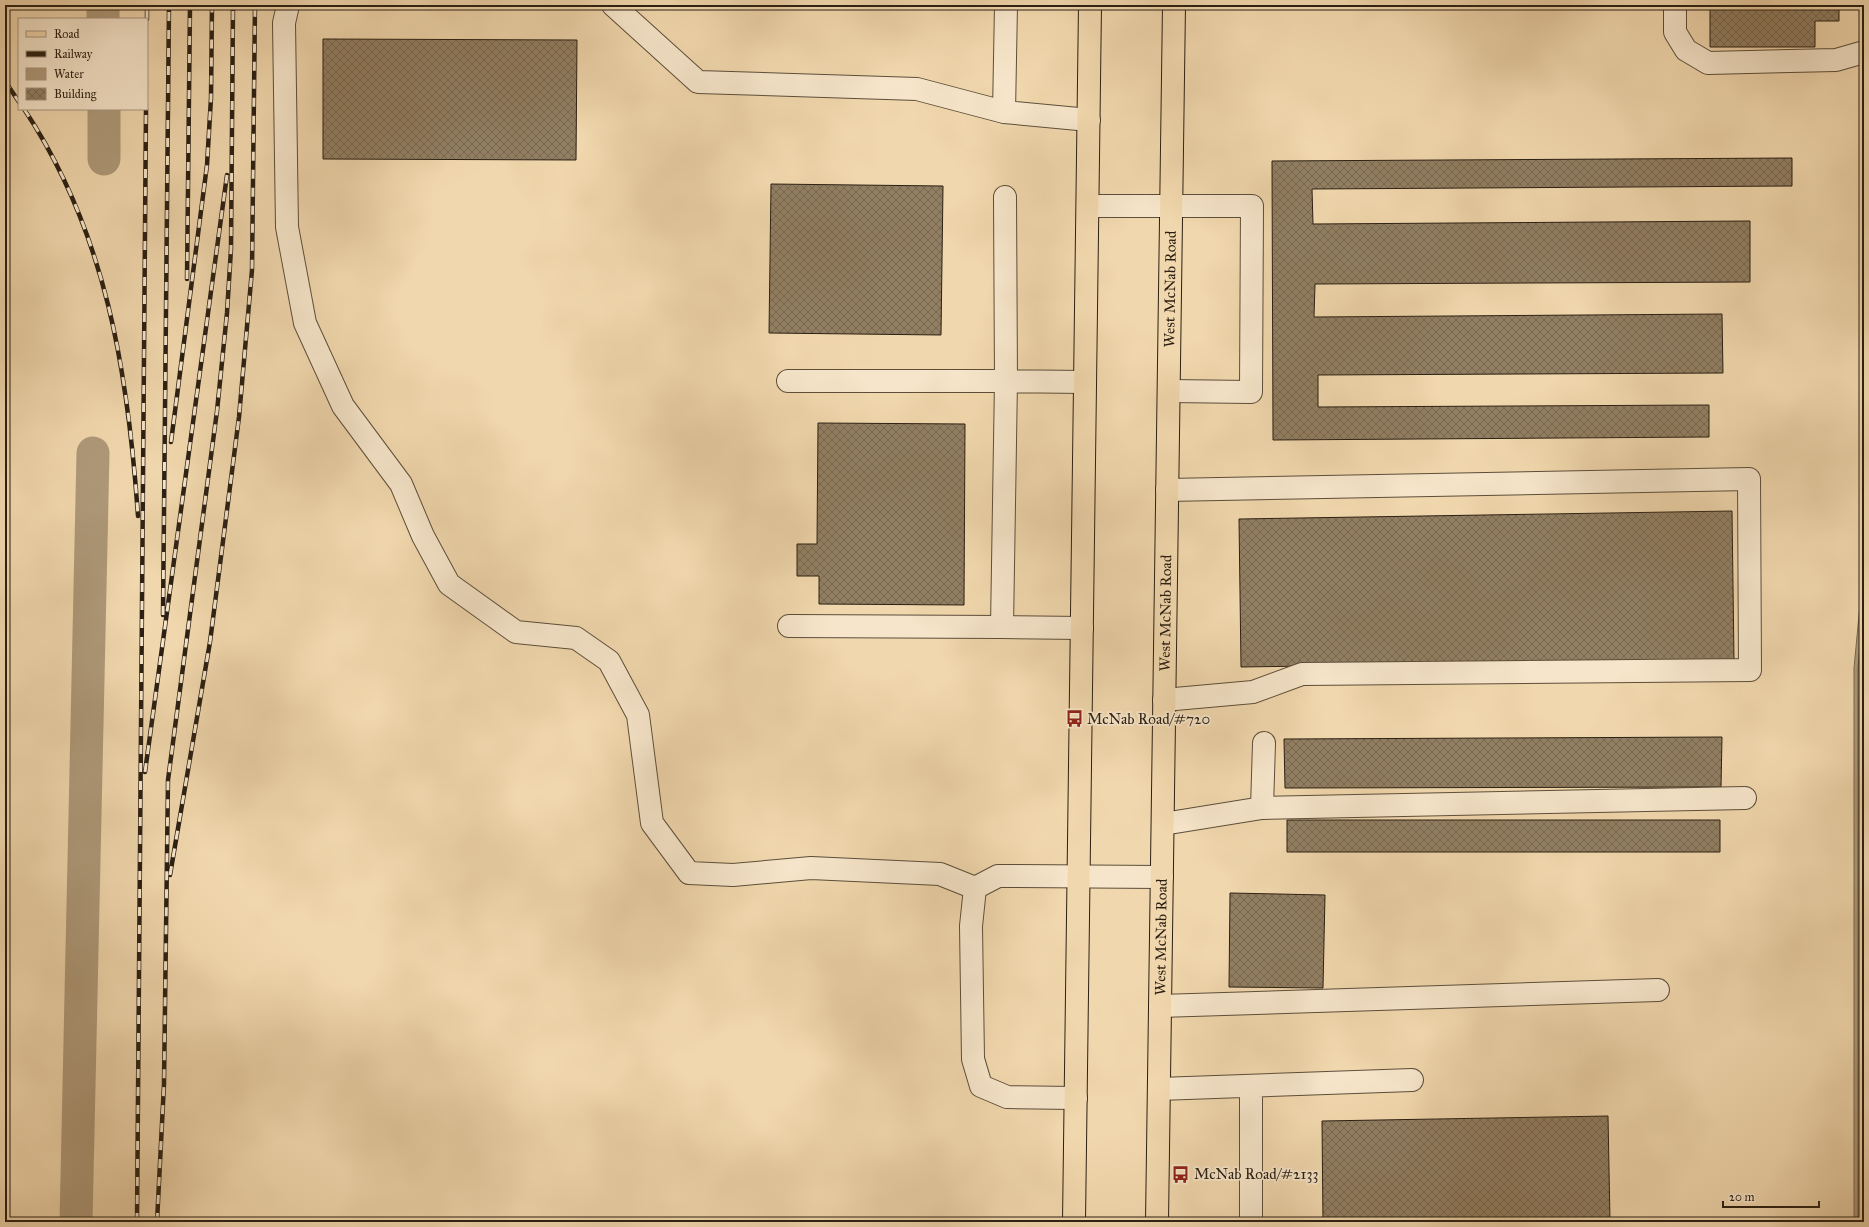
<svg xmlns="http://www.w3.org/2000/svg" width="1869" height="1227" viewBox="0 0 1869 1227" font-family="'IM FELL Great Primer',serif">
<defs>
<pattern id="building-cross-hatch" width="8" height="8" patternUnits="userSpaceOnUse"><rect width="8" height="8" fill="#927f63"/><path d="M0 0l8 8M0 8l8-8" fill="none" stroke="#776850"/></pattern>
</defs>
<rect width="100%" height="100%" fill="#f1d7ad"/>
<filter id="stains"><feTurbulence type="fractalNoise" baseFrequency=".005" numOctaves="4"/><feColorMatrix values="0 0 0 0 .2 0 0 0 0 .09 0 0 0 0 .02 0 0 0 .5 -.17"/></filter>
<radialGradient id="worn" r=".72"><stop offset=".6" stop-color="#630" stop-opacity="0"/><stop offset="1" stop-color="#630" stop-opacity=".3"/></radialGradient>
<path fill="#ae9979" stroke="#7a6950" d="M1864,562V1222H1854V668Z"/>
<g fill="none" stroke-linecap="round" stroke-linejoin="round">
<path stroke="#6c5c46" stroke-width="1" d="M1858,1222V668L1864,606
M1863,1222L1864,660"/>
<path stroke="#ae9979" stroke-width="33" d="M103,5V19
M104,109V159
M76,1222L93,453"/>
</g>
<path fill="url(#building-cross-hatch)" stroke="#2b2013" d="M1710,5H1839V21H1815V47H1710Z
M323,39L577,40L576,160L323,159Z
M1792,158V186L1312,189L1313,224L1750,221V282L1315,284L1314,317L1722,314L1723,373L1318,375V407L1709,405V437L1273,440L1272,161Z
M771,184L943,186L941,335L769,333Z
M818,423L965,424L964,605L819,604V576H797V544H817Z
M1732,511L1734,660L1241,667L1239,519Z
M1722,737L1721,787L1285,788L1284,739Z
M1287,820H1720V852H1287Z
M1230,893L1325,895L1323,988L1229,987Z
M1608,1116L1610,1222H1323L1322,1121Z"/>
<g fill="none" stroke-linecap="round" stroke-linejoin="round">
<defs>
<path id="minor" d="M288,5L284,23L287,227L305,323L343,406L401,484L423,536L449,584L516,632L576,638L609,661L638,715L652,823L689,873L733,875L811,868L940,874L975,888
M613,5L698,82L917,89L1004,112L1089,120
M1675,5V32L1686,50L1708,63L1836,60L1864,52
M1004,112L1006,5
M1005,197L1006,381L1085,382
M1088,206H1252L1251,392L1169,391
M788,381H1006L1002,627L1082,628
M789,626L1002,627
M1164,700L1253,692L1302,674L1750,670L1749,479L1167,490
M1262,808L1264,743
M1163,824L1262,808L1745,798
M1160,1006L1658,990
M1251,1086V1222
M1159,1089L1412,1080
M1076,1098L1007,1097L981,1086L973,1059L971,926L975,888L998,876L1162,877"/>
<g id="major">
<path d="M1074,1222L1090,5"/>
<path id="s1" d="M1157,1222L1174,5"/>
</g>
</defs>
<use href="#minor" stroke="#5c4e3a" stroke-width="24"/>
<use href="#major" stroke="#2b2013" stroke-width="24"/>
<use href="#minor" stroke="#f6e5ca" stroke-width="22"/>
<use href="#major" stroke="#f1d7ad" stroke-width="22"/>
<defs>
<path id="rail" d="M147,19V5
M5,81L19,102
M24,109C106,232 128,372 138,516
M187,279L190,5
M171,442L207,165L211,98L212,5
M163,615L169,5
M145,772L227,175
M170,875L210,642L239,417L252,270L255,5
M137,1222L146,109
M157,1222L164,1084L168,780L217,411L227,313L231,249L233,5"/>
</defs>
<use href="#rail" stroke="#2b2013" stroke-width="4.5"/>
<use href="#rail" stroke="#f6e5ca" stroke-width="3" stroke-dasharray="9" stroke-linecap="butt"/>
</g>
<defs>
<symbol id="bus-bare" viewBox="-9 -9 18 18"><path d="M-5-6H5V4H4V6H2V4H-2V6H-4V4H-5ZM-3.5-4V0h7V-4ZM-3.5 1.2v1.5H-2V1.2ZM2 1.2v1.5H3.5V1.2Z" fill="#8f2418" stroke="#f6e5ca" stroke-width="2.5" paint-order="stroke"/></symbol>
</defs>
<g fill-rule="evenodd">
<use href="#bus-bare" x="1062" y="706" width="25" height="25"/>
<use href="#bus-bare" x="1168" y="1162" width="25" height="25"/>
</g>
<g text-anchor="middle" stroke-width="3.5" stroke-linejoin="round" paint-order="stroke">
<g font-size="15" fill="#2b2013" stroke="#f6e5ca">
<text dy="5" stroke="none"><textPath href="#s1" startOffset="933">West McNab Road</textPath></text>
<text dy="5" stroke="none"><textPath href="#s1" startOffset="609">West McNab Road</textPath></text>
<text dy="5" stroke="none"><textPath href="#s1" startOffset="285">West McNab Road</textPath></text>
</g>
<g font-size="15" fill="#2b2013" stroke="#f6e5ca" text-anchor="start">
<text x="1087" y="724">McNab Road/#720</text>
<text x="1194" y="1179">McNab Road/#2133</text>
</g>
</g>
<rect width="1869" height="1227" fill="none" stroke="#f1d7ad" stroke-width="20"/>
<rect x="6" y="6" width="1857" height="1215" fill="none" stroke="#2b2013" stroke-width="2"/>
<rect x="10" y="10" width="1849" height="1207" fill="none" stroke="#2b2013"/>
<rect x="18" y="18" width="130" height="92" fill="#f6e5ca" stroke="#a59681"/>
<rect x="26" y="31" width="20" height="6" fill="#f1d7ad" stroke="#a59681"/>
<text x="54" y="38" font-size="12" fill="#2b2013">Road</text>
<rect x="26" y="51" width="20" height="6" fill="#2b2013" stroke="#a59681"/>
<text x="54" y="58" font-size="12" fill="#2b2013">Railway</text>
<rect x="26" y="68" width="20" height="12" fill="#ae9979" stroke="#a59681"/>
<text x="54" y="78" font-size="12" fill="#2b2013">Water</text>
<rect x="26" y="88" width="20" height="12" fill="url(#building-cross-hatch)" stroke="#a59681"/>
<text x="54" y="98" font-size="12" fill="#2b2013">Building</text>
<path d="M1723 1201v6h96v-6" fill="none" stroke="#2b2013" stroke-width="2"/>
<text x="1729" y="1201" font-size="12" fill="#2b2013" stroke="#f6e5ca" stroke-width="3" paint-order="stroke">20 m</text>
<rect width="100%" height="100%" filter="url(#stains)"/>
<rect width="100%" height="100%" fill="url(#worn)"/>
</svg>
